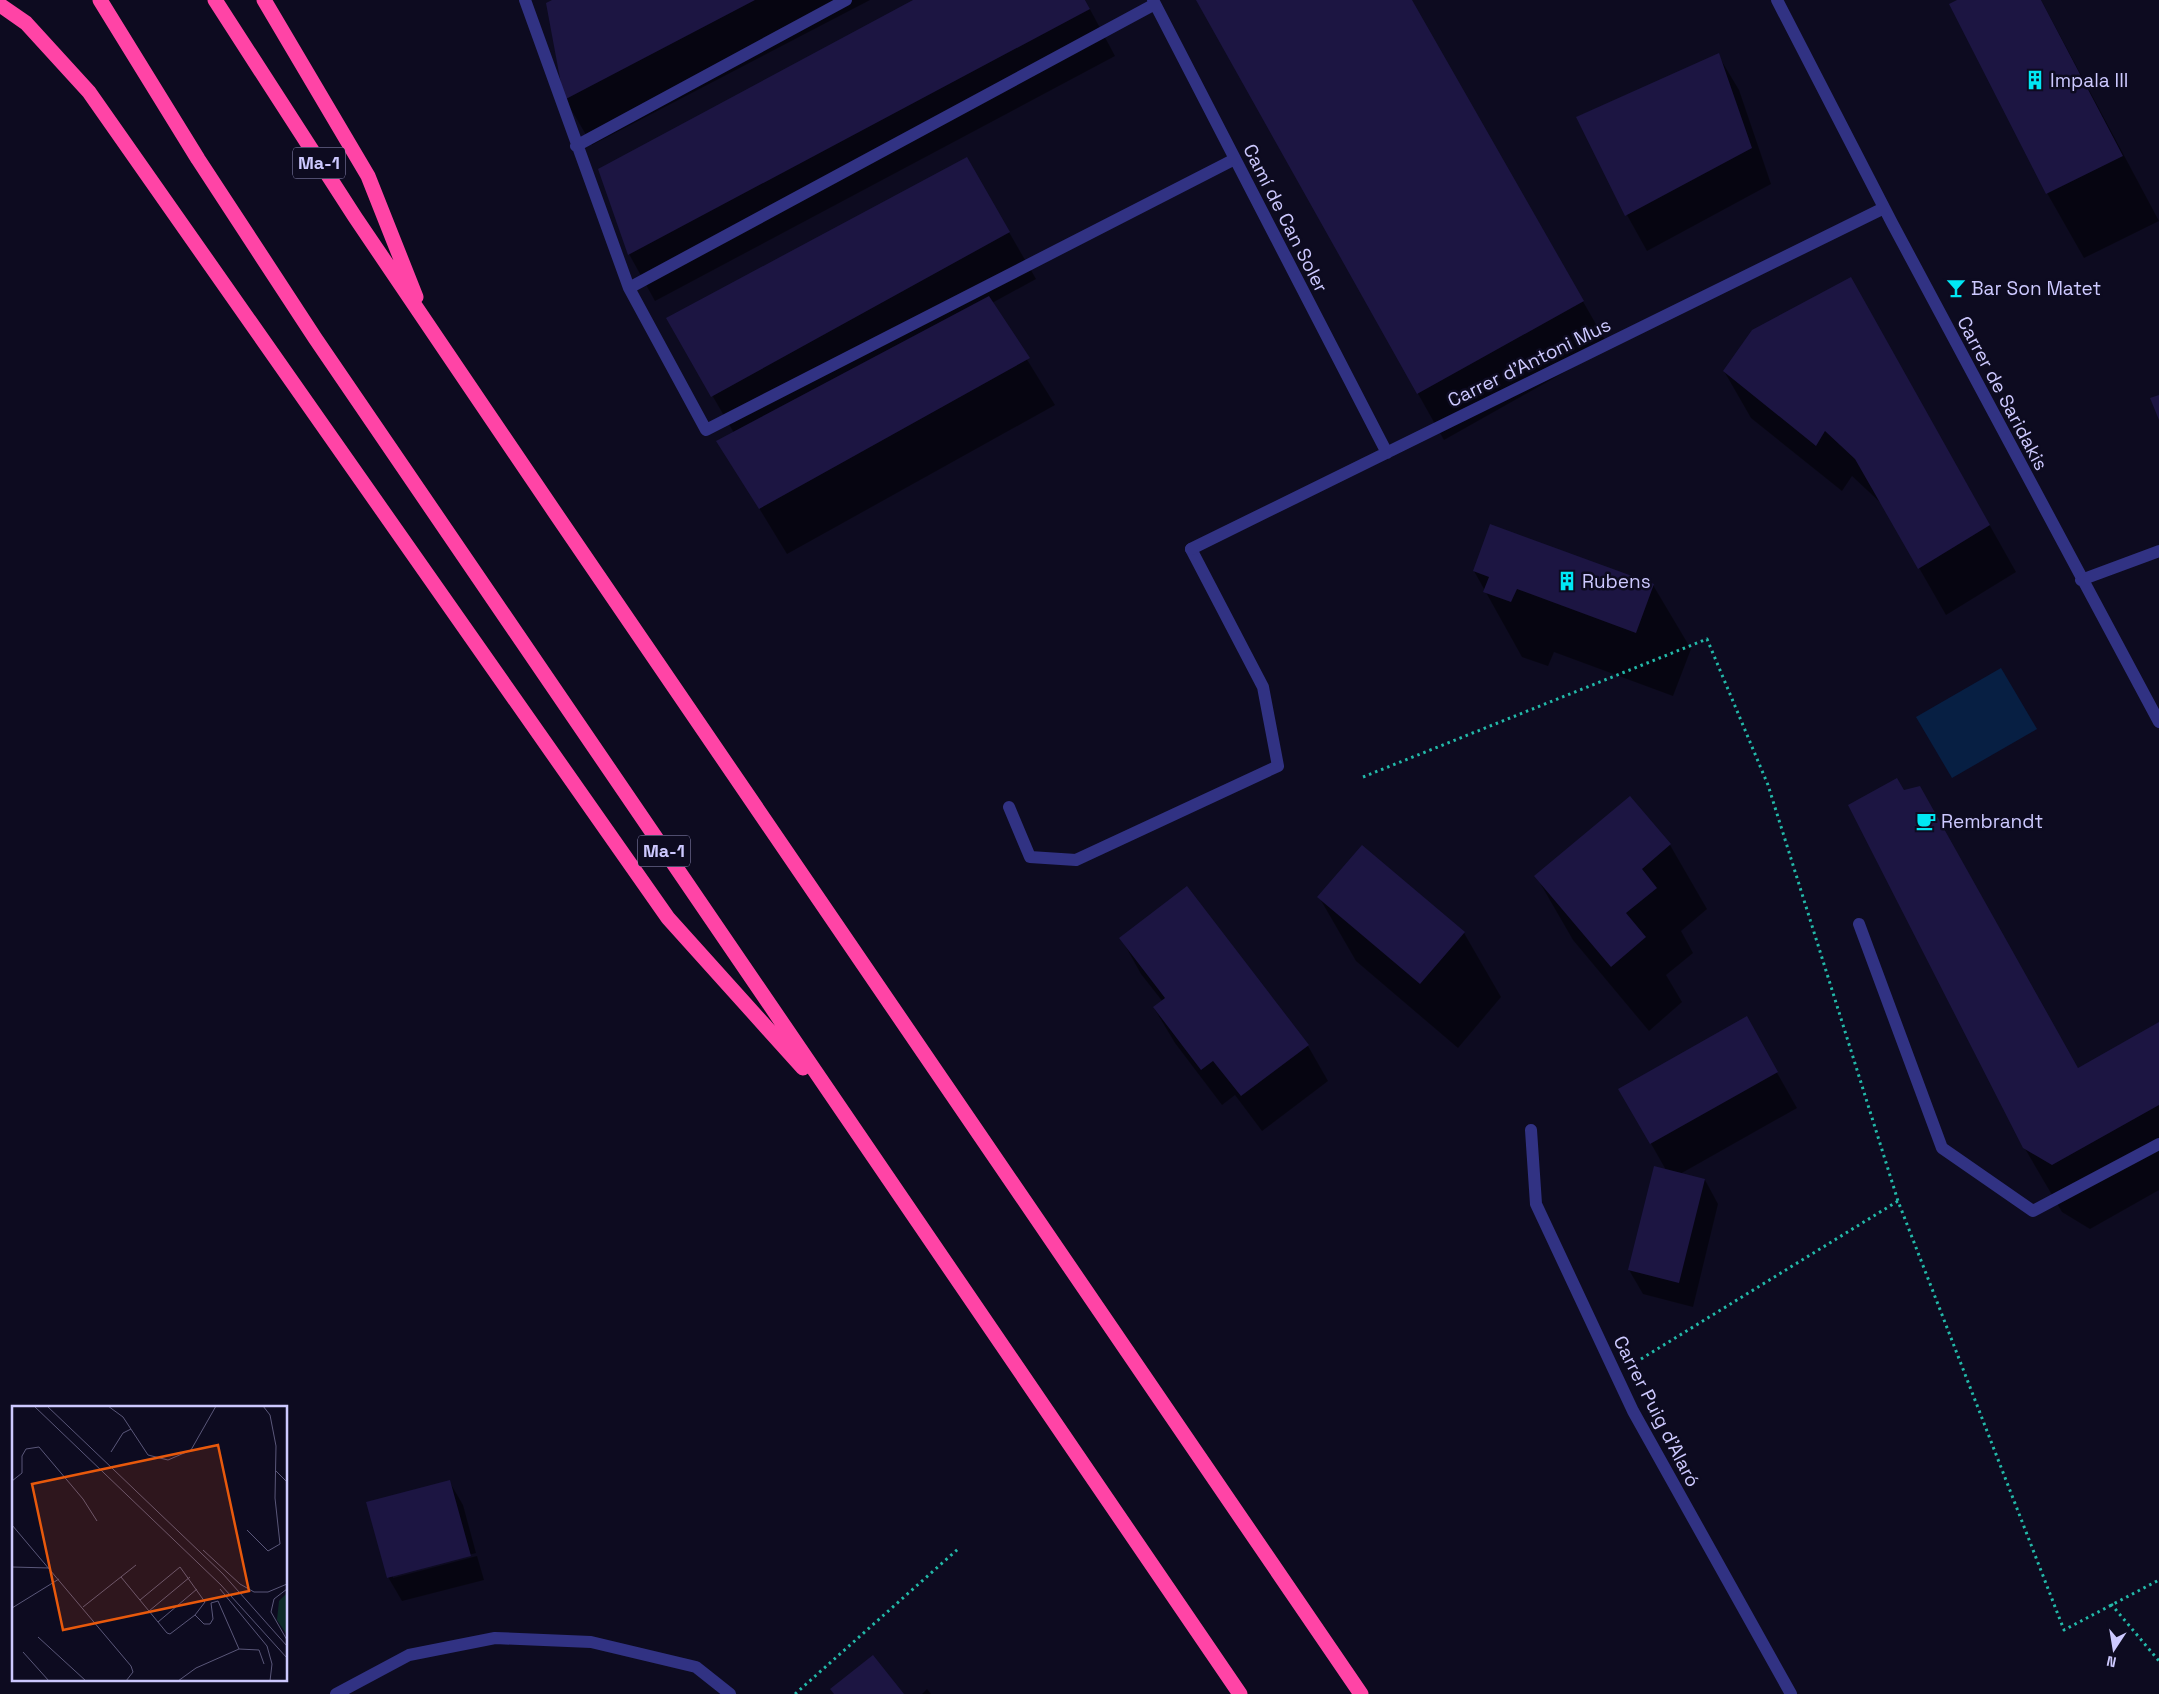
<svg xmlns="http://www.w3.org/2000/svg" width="2159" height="1694" viewBox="0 0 2159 1694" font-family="'Space Grotesk',sans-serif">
<rect width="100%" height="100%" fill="#0d0b20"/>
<path fill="#071f43" d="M2001,668L2037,729L1952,778L1916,717Z"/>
<path fill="#0007" d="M555,0H870L592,145L565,99Z
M916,0H1085L1115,56L655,301L629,254Z
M1197,0H1411L1609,347L1444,440Z
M1959,0H2041L2159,221L2084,258L2047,193Z
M1718,55L1739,90L1771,184L1647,251L1627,215L1577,117Z
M967,159L1036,279L992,303L1055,405L787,554L718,441L734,433L668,319Z
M1877,325L2016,572L1946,615L1883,505L1852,476L1842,491L1751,418L1724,371Z
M1474,571L1653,585L1691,649L1673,696L1554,652L1548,666L1522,657Z
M1904,792L2078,1069L2159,1024V1190L2090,1229L2062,1212L2024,1147Z
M1630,798L1670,845L1707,909L1681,931L1693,953L1666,975L1682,1002L1649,1031L1573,940L1536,876Z
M1319,897L1464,933L1501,997L1458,1048L1356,961Z
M1121,938L1308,1046L1328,1081L1262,1131L1235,1095L1222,1105L1175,1043L1154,1008L1163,1002L1141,974Z
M1746,1018L1797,1108L1680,1174L1705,1180L1718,1204L1693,1307L1643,1294L1629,1270L1666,1170L1620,1089Z
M449,1481L463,1505L476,1553L393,1575V1578L477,1556L484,1580L402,1601L388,1577Z
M927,1689L931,1694H922Z"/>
<path fill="#1c1542" d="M552,0H755L564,100L546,3Z
M913,0H1085L1090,9L628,255L598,169Z
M1196,0H1412L1584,301L1417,394Z
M1957,0H2041L2123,156L2046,194L1949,4Z
M1719,53L1752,148L1625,216L1576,117Z
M967,157L1010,232L711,397L666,318Z
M1851,277L1990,525L1918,569L1855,459L1825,431L1816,446L1723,371L1752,330Z
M989,296L1030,358L759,509L716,441Z
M2159,395V420L2150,398Z
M1490,524L1654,584L1636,633L1517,589L1511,602L1483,592L1489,577L1473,571Z
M1897,778L1904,790L1920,786L2078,1068L2159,1022V1105L2052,1165L2023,1148L1848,805Z
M1630,796L1671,844L1642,869L1657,888L1626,913L1646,937L1611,967L1534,876Z
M1362,845L1465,932L1420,984L1317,897Z
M1187,886L1309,1045L1241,1096L1213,1061L1201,1070L1153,1007L1165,998L1119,938Z
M1747,1016L1778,1072L1650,1144L1618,1089Z
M1654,1166L1705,1179L1679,1283L1628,1270Z
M450,1480L471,1556L387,1578L366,1502Z
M873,1655L904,1694H834L830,1689Z"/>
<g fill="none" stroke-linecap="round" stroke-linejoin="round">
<path stroke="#23b9a9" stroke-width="3" stroke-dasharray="2.5 4" stroke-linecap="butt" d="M1363,777L1707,639L1768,785L1898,1201L2064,1630L2159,1580
M1641,1359L1898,1201
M2111,1604L2159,1661
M795,1694L958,1549"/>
<path stroke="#313283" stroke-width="12" d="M1009,807L1030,857L1076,860L1278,766L1263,687L1191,549
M1859,924L1942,1148L2033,1211L2159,1144"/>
<path stroke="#313283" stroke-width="12" d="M525,0L629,288L706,430L1235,159
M1153,0L1387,453
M1777,0L1892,223L2159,722
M576,146L846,0
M629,288L1155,4
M1191,549L1884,208
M2081,580L2159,551
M1531,1130L1536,1204L1633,1411L1791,1694
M336,1694L409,1655L495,1638L591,1642L696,1667L730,1694"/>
<path stroke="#ff44a6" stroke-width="15" d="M100,0L198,159L315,338L1240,1694
M215,0L355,217L556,514L1361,1694
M264,0L368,176L416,297
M0,5L26,23L89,92L668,918L803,1068"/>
</g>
<defs>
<symbol id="building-bare" viewBox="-9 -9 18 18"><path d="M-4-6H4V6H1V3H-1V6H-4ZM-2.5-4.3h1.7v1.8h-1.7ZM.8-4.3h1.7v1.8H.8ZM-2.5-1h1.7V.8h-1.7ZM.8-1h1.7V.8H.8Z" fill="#00e7f4" stroke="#0d0b20" stroke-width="2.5" paint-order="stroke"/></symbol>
<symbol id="bar-bare" viewBox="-9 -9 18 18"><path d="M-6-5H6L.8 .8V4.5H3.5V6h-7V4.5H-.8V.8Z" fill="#00e7f4" stroke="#0d0b20" stroke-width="2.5" paint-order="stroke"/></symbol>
<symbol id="cafe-bare" viewBox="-9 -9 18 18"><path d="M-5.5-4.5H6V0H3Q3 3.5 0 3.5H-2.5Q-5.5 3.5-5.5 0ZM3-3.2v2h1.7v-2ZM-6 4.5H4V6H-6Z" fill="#00e7f4" stroke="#0d0b20" stroke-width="2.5" paint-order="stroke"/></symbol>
</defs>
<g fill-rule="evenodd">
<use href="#building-bare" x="2021" y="66" width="28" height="28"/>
<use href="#bar-bare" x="1942" y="274" width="28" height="28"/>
<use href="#building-bare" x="1553" y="567" width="28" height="28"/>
<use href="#cafe-bare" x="1912" y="807" width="28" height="28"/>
</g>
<g text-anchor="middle" stroke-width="5" stroke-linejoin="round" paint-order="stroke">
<g fill="#0d0b20" stroke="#9390bc" stroke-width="1">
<rect x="293" y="147.5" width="52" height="31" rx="4"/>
<rect x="638" y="835.5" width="52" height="31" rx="4"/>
</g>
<g font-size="18" font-weight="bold" fill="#cdc9ff">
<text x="319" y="169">Ma-1</text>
<text x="664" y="857">Ma-1</text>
</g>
<g font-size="19" fill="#cdc9ff" stroke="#0d0b20" text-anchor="start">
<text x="2050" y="87">Impala III</text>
<text x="1971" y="295">Bar Son Matet</text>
<text x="1582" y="588">Rubens</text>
<text x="1941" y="828">Rembrandt</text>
</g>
<g font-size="19" fill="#cdc9ff" stroke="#0d0b20">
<text transform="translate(1286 218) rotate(63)" y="7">Camí de Can Soler</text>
<text transform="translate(1529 362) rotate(-26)" y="7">Carrer d'Antoni Mus</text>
<text transform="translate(2003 393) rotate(62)" y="7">Carrer de Saridakis</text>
<text transform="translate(1657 1411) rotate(63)" y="7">Carrer Puig d'Alaró</text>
</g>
</g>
<g transform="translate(12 1406)">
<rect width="275" height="275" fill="#0d0b20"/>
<path d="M275,187V229L265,214L267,195Z" fill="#0d2a28"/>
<path fill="none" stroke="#5a5779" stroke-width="1" d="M22,0L209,179L275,252M35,0L211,168L275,240M96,0L111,11L136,49L156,54L179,44L204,0M99,46L111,27L119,23M264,65L275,76M0,75L10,67V50L14,43L27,41L71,93L85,115M0,119L119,260L121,266L114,275M235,124L256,145L268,138L263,92L264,40L258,9L251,0M191,144L228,178L242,186H256L275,178M0,161L38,162M109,171L155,227L158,228L183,209L193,196L168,161L128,194M208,183L255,240L260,258L258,275M275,183L262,193L259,206L275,234M71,201L124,159M0,202L47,173M137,205L178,171M183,209L192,218H198L201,213L199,197L206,195L227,243M146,216L185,183M26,231L74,275M11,246L37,275M166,275L184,262L227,243L247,244L252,258"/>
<path fill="#e8590c" fill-opacity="0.15" stroke="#e8590c" stroke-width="2.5" d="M206,39L237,185L51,224L20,78Z"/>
<rect width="275" height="275" fill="none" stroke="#cdc9ff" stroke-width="2.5"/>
</g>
<g transform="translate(2114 1649) rotate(192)" stroke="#0d0b20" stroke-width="4" paint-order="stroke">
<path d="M0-4L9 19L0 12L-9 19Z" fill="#cdc9ff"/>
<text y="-8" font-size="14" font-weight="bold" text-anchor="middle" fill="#cdc9ff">N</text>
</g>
</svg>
